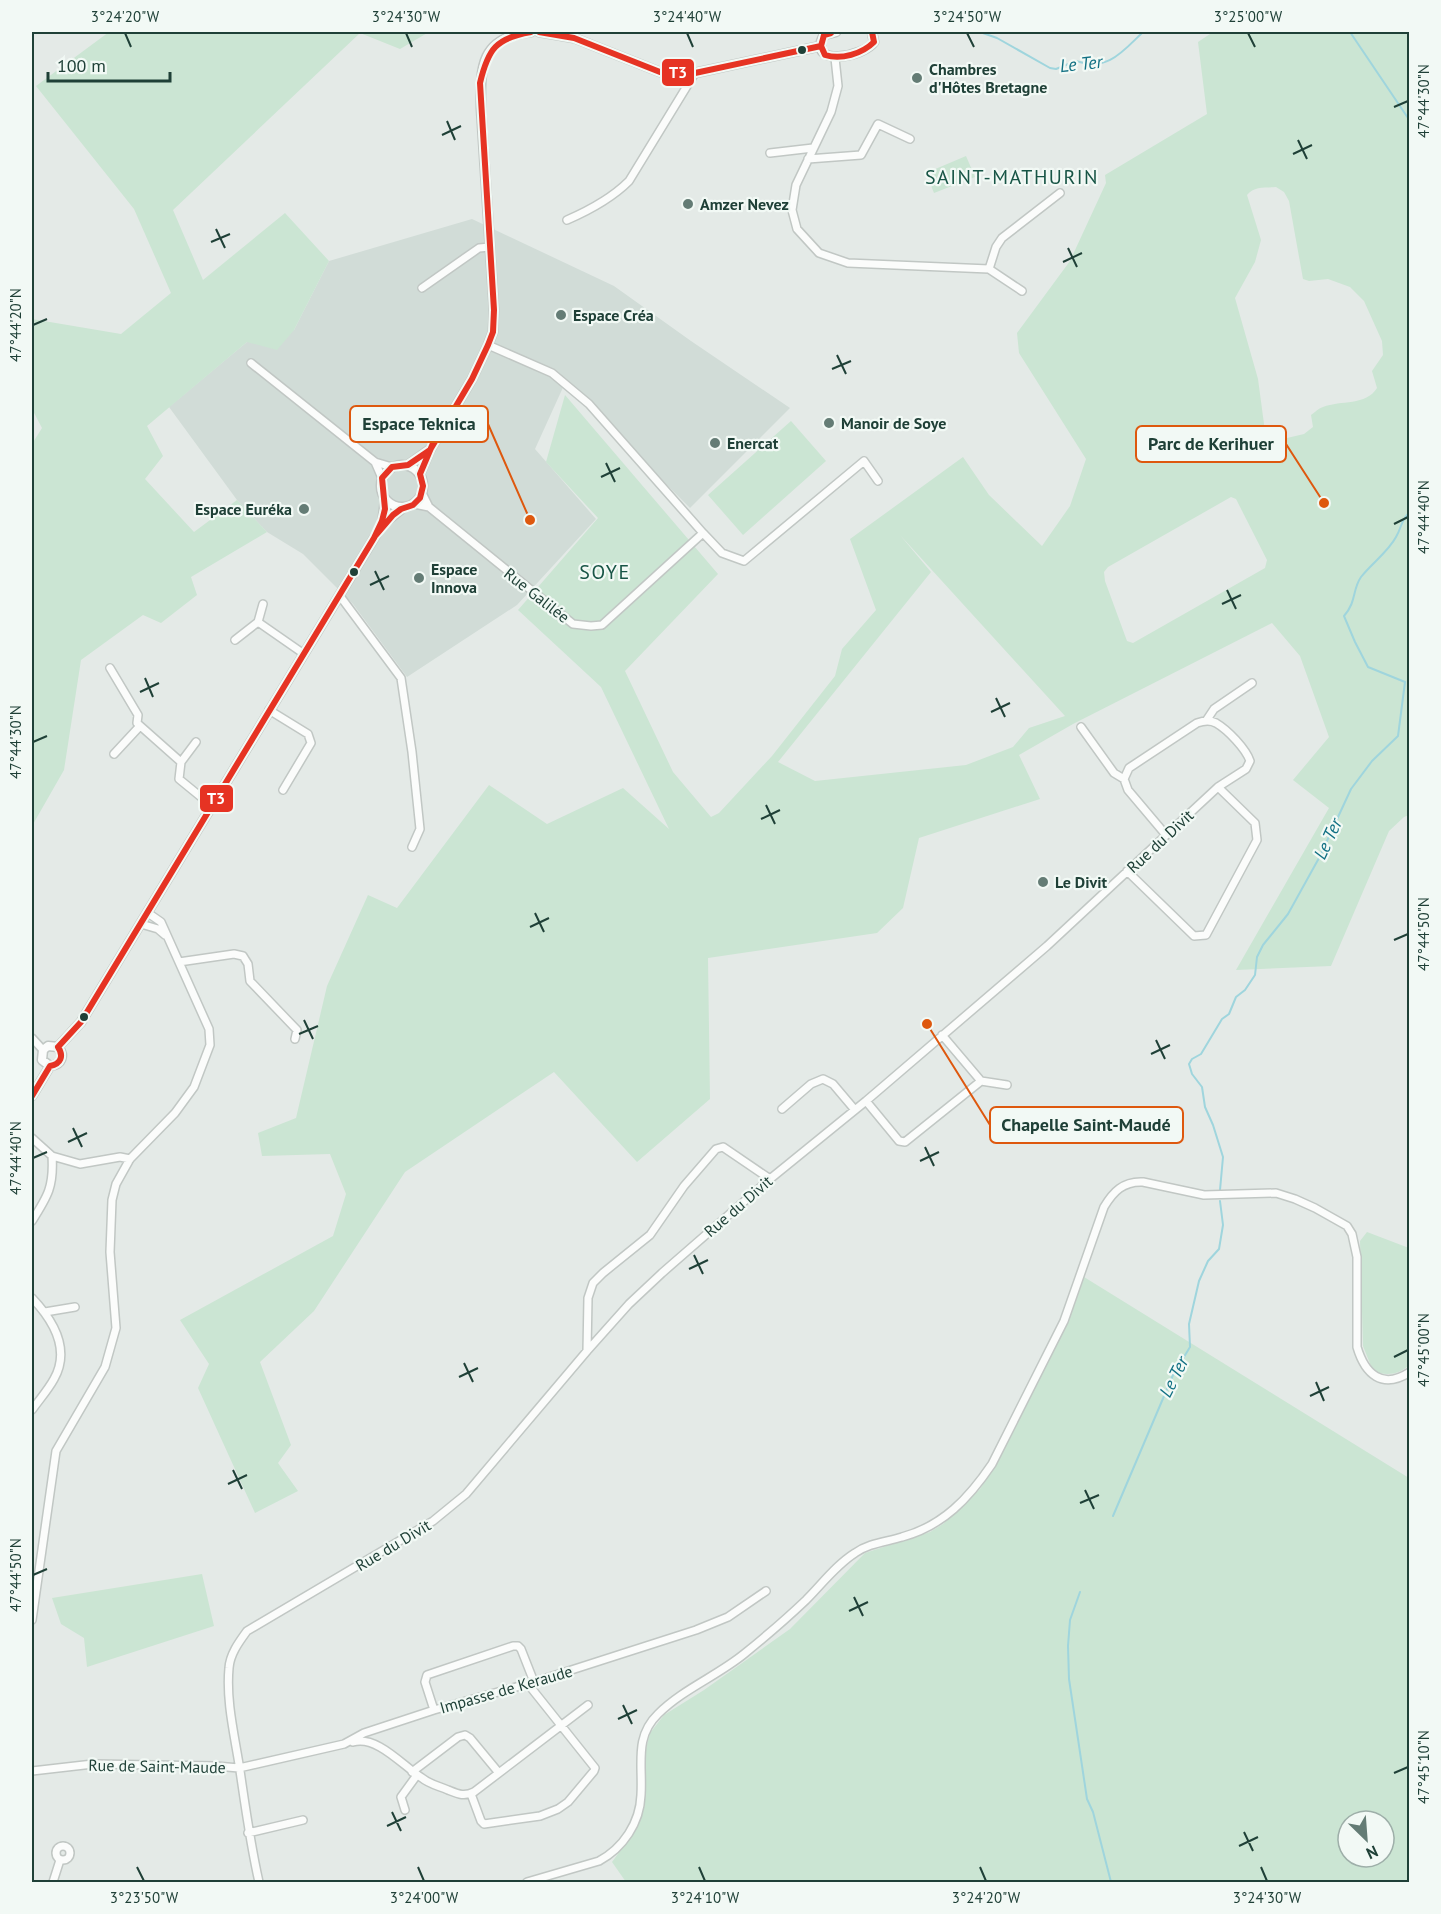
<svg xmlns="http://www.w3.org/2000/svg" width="1441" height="1914" viewBox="0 0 1441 1914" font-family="'PT Sans',sans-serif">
<rect width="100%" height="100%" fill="#e4eae7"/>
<path fill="#d1dcd7" d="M472,219L614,286L691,341L790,408L690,508L565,383L535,449L596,519L517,605L407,677L353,604L303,554L267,532L237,500L169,407L247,342L294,330L329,261Z"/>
<path fill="#cbe5d3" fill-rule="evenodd" d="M109,32H429L400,49L360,33L173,210L203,280L285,213L329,261L294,330L277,350L247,342L147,426L163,456L145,479L194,532L237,500L267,532L191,577L197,595L161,623L143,615L81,660L64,770L32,826V444L42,428L32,409V319L121,334L171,293L134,209L36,86Z
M1213,32H1409V815L1404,817L1389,831L1331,966L1236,970L1329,808L1293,780L1329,737L1300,656L1272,623L1073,724L1019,755L1040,799L919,838L903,908L877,933L708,958L710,1099L637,1162L554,1072L405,1172L314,1311L260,1362L291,1445L278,1463L298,1491L255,1513L198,1388L209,1364L180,1320L333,1236L346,1194L330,1154L262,1156L258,1133L296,1118L327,986L368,895L397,908L489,785L547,824L623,788L669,829L601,687L518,610L598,518L546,462L565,395L718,574L625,671L673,772L711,817L719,813L772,756L835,676L842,649L876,610L850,539L963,457L989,495L1042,546L1070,506L1086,459L1019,353L1017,333L1070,261L1106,183L1105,175L1207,114L1198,42ZM1276,187L1284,192L1289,201L1303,279L1309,281L1328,279L1350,287L1364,301L1382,341L1383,355L1372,371L1377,388C1366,406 1341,400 1323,407C1319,408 1315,412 1311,415L1313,427L1304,434L1270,442L1266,439L1258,379L1235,298L1255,262L1261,240L1247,195C1254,186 1265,188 1276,187ZM1231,497L1236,499L1267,560L1265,568L1133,643L1127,641L1105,581L1104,572L1108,567ZM900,535L1065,716L1029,728L1013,747L966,765L815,781L778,762L931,572Z
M966,156L975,177L934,193L926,173Z
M791,421L826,461L743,535L708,495Z
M1367,1232L1409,1248V1365C1399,1375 1386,1376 1373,1371L1363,1346L1360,1241Z
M1084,1277L1409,1478V1882H626L612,1862L634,1832L645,1805V1753L650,1733L664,1715L704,1690L790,1629L865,1553L930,1532L943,1524L980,1489L994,1467L1068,1322ZM1348,1821H1384V1857H1348Z
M202,1574L214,1626L87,1667L84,1638L61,1624L52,1598Z"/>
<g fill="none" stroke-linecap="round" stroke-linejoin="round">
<path stroke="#9fd5dd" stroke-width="2" d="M980,32L997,38L1050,68L1056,69L1076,61C1108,72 1123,51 1143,32
M1350,32L1410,121
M1220,1190L1223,1157L1213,1125L1205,1107L1202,1087L1192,1074L1189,1064L1192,1059L1201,1054L1222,1019L1229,1014L1236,997L1245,990L1255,975L1257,957L1263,945L1288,914L1319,858L1351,789L1372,761L1398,736L1405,682L1368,667L1355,642L1344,616C1357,601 1352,590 1361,577C1372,563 1388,552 1396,537C1402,527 1401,519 1410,512
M1113,1516L1173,1375L1190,1347L1189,1324L1199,1281L1208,1261L1219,1249L1223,1225L1220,1201
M1080,1592L1070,1620L1068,1646L1069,1679L1087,1799L1093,1812L1111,1882"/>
<defs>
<path id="minor" d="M835,58L838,86L831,112L796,185L792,210L797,229L819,253L848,263L989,269L996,247L1002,238L1060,193
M770,153L813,148
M808,159L861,155L878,124L910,139
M567,220C590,210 612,198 629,181L695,73
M989,269L1022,291
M422,288L479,248L490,247
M488,345L552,373L589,404L703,533
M251,363L375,462L392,467
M375,462L382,478
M422,493L429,507
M414,504L429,507L573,624L591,626L602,625L703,533L722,553L744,561L864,461L878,481
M340,596L401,678L412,752L420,829L412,847
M263,604L258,622L304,654
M235,640L258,622
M110,668L138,715L137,723L181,762L179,779L212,806
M269,710L308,734L311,743L283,790
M1206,721L1214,709L1252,683
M1081,727L1114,773L1124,779
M114,754L140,726
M181,762L196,742
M1127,871L1194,936L1206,935L1257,840L1255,823L1218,787
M141,924L158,929L165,935
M179,962L234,954L243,956L248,964L250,981L297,1030L295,1039
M32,1038L43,1050
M981,1081L1007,1085
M866,1101L899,1141L905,1142L981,1081L942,1035
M782,1109L811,1084L823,1079L833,1084L855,1110
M32,1138L52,1156C54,1186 48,1196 32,1221
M52,1156L80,1164L120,1157L130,1159
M32,1298C52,1319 71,1349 54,1379C48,1390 39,1400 32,1410
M45,1312L75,1307
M587,1351L588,1298L593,1283L603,1273L650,1235L684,1186L716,1149L723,1147L770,1179
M32,1620L56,1451L105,1367L116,1328L110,1252L112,1200L116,1184L130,1159L175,1113L194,1087L210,1045L209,1029L161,922L148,913
M434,1710L425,1682L427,1675L513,1646H518L521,1649L534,1682
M353,1742C377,1735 403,1766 422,1778C429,1784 439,1786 448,1790C458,1794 464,1797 474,1792L588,1705
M32,1771L93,1764L216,1766L239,1768L344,1744L364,1733L434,1710L534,1682L696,1630L728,1617L766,1591
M412,1772L458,1737L465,1735L470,1738L499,1773
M471,1794L481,1821L484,1824L540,1816L558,1809L568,1802L594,1771L595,1768L528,1684
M405,1810L401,1797L417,1775
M248,1833L303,1820
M56 1853a7 7 0 1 1 14 0a7 7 0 1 1-14 0Z
M53,1882L60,1860
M259,1882C250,1843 245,1804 239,1764C234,1733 226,1700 229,1668C230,1654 239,1642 247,1631L433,1521L466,1494L587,1351L629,1304L662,1273L770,1179L866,1101L1047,946L1218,787L1246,769L1250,761C1246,749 1228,730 1216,723C1210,720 1203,721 1197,723L1129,768L1124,779L1128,790L1166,835
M527,1882L599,1861C623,1848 640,1823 641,1795C643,1765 634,1737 658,1714C683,1689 717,1676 744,1654C765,1637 786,1619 806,1600C822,1584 836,1565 855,1553C869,1543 886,1542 902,1537C943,1526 969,1498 992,1464L1064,1321L1104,1207C1113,1192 1123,1181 1143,1182L1204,1195L1276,1193L1295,1199L1315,1208L1347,1226L1352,1234L1357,1257V1347C1365,1374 1382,1390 1410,1372"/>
<path id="tertiary" d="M539,32L574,38L660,72L695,73L821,46
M836,32L824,35C806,68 864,57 874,42L872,32
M381 486a21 21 0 1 1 42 0a21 21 0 1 1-42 0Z
M408,465L429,450
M420,474L430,450L472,379L488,345L493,332L494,310L481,109C480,66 481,37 531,32
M382,525L385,500
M58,1047L81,1022L382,525L403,508
M50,1066L42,1060L43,1050L48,1046L58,1047
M32,1096L50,1066C62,1065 65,1055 58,1047"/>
</defs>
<use href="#minor" stroke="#c1c7c4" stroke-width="10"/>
<use href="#tertiary" stroke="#c1c7c4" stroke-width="11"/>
<use href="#minor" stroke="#fbfcfb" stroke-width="7"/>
<use href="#tertiary" stroke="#fbfcfb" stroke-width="8"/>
<defs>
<path id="bus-1" d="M539,32L574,38L660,72L695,73L821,46
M831,33L824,35L821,46L825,55C841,60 862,54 874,42L872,32
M375,536L393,515L401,509L413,505L420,498L423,486L420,474L434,441
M58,1047L81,1022L374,538L382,521L385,509L382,478L392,467L408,465L430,450L472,379L488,345L493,332L494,310L480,83C488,49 496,38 531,32
M32,1096L50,1066C61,1064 64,1056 58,1047"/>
</defs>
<use href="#bus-1" stroke="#f2f9f5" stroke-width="10"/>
<use href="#bus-1" stroke="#e63323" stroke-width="6"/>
</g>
<path fill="none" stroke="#1f4037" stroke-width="2" d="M125,33L131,47M406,33L412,47M687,33L693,47M967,33L974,47M1248,33L1255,47M1394,107L1408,101M447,121L455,140M442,135L461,126M1298,140L1307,159M1293,154L1312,145M216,229L225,248M211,242L230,234M1068,248L1077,267M1063,262L1082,253M33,325L47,319M837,355L846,374M832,369L851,361M606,463L615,482M601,477L620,468M1394,524L1408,517M375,571L384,590M370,585L389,576M1227,590L1236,609M1222,604L1241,595M145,678L153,697M140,692L159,683M996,698L1005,717M991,712L1010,703M33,742L47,736M766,805L775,824M761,819L780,810M535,913L544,932M530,927L549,918M1394,940L1408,934M304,1020L313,1039M299,1034L318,1026M1156,1040L1165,1059M1151,1054L1170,1045M73,1128L82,1147M68,1142L87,1133M925,1147L934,1166M33,1158L47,1152M920,1161L939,1152M694,1255L703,1274M689,1269L708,1260M1394,1357L1408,1350M464,1363L473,1382M459,1377L478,1368M1316,1382L1324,1401M1310,1396L1329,1387M233,1470L242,1489M228,1484L247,1475M1085,1490L1094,1509M1080,1503L1099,1495M33,1575L47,1569M854,1597L863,1616M849,1611L868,1602M623,1705L632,1724M618,1719L637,1710M1394,1773L1408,1767M392,1812L401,1831M387,1826L406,1817M1244,1832L1253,1851M1239,1846L1258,1837M137,1867L144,1881M418,1867L424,1881M699,1867L705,1881M980,1867L986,1881M1261,1867L1267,1881"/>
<g fill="#1f4037" stroke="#f2f9f5" stroke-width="2">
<circle cx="802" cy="50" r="5"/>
<circle cx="354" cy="572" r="5"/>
<circle cx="84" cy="1017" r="5"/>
</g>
<g fill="#647c75" stroke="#f2f9f5" stroke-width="2">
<circle cx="917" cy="78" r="6"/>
<circle cx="688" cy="204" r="6"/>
<circle cx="561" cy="315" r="6"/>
<circle cx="829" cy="423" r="6"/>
<circle cx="715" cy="443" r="6"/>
<circle cx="304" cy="509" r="6"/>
<circle cx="419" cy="578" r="6"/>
<circle cx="1043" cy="882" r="6"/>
</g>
<g text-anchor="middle" stroke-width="4.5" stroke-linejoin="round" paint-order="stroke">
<g font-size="16" font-weight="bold" fill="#1f4037" stroke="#f2f9f5" text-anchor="start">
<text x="929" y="75">Chambres<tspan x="929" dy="18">d'Hôtes Bretagne</tspan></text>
<text x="700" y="210">Amzer Nevez</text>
<text x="573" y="321">Espace Créa</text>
<text x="841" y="429">Manoir de Soye</text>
<text x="727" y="449">Enercat</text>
<text x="292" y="515" text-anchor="end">Espace Euréka</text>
<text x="431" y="575">Espace<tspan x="431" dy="18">Innova</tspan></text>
<text x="1055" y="888">Le Divit</text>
</g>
<g font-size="16" fill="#1f4037" stroke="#f2f9f5">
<text transform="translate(537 595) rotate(38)" y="6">Rue Galilée</text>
<text transform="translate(1160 841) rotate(-43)" y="6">Rue du Divit</text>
<text transform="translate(738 1206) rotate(-41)" y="6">Rue du Divit</text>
<text transform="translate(393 1545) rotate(-31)" y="6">Rue du Divit</text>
<text transform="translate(506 1689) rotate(-16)" y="6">Impasse de Keraude</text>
<text transform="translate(157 1766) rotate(1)" y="6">Rue de Saint-Maude</text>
</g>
<g font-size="18" font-style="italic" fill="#117083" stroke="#f2f9f5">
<text transform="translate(1081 64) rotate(-6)" y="6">Le Ter</text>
<text transform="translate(1328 839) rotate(-65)" y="6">Le Ter</text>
<text transform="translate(1174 1377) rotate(-63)" y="6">Le Ter</text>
</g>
<g font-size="20" letter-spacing="1.5" fill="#185546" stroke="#f2f9f5">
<text x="1012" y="184">SAINT-MATHURIN</text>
<text x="605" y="579">SOYE</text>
</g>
</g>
<path fill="none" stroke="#de580e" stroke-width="2" d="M530 520L488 424M1324 503L1286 444M927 1024L990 1125"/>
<g fill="#de580e" stroke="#f2f9f5" stroke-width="2">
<circle cx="530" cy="520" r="6"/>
<circle cx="1324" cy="503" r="6"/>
<circle cx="927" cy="1024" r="6"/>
</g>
<g fill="#f2f9f5" stroke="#de580e" stroke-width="2">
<rect x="350" y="406" width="138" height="36" rx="6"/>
<rect x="1136" y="426" width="150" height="36" rx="6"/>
<rect x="990" y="1107" width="193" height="36" rx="6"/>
</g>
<g font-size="18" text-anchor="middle" font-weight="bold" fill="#1f4037">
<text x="419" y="430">Espace Teknica</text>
<text x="1211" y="450">Parc de Kerihuer</text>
<text x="1086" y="1131">Chapelle Saint-Maudé</text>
</g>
<g stroke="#f2f9f5" stroke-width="2">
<rect x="661" y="58" width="34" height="29" rx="6" fill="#e63323"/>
<rect x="199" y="784" width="35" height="29" rx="6" fill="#e63323"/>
</g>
<g font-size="16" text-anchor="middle" font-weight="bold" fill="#fff">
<text x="678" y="78">T3</text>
<text x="216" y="804">T3</text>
</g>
<rect width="1441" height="1914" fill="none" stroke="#f2f9f5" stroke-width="66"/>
<g transform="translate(1366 1839) rotate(155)"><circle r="28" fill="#f2f9f5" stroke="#9eafa9" stroke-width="1.5"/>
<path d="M0-4.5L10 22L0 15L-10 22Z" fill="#647c75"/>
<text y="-9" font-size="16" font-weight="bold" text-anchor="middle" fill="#1f4037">N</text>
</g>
<path d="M48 72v9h122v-9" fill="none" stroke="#1f4037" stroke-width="3"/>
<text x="57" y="72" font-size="18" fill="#1f4037" stroke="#f2f9f5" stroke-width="4.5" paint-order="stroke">100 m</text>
<rect x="33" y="33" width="1375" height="1848" fill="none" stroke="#1f4037" stroke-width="2"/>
<g font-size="15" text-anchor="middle" fill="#1f4037">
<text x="125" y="22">3°24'20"W</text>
<text x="406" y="22">3°24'30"W</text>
<text x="687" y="22">3°24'40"W</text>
<text x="967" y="22">3°24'50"W</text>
<text x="1248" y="22">3°25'00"W</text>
<text transform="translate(1424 101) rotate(-90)" y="5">47°44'30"N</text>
<text transform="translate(16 325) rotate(-90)" y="5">47°44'20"N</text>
<text transform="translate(1424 517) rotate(-90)" y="5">47°44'40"N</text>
<text transform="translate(16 742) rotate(-90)" y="5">47°44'30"N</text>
<text transform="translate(1424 934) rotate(-90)" y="5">47°44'50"N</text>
<text transform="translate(16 1158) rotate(-90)" y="5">47°44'40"N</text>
<text transform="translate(1424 1350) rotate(-90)" y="5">47°45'00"N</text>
<text transform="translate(16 1575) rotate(-90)" y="5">47°44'50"N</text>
<text transform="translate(1424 1767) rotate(-90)" y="5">47°45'10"N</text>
<text x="144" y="1903">3°23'50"W</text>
<text x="424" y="1903">3°24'00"W</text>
<text x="705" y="1903">3°24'10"W</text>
<text x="986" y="1903">3°24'20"W</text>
<text x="1267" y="1903">3°24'30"W</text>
</g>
</svg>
